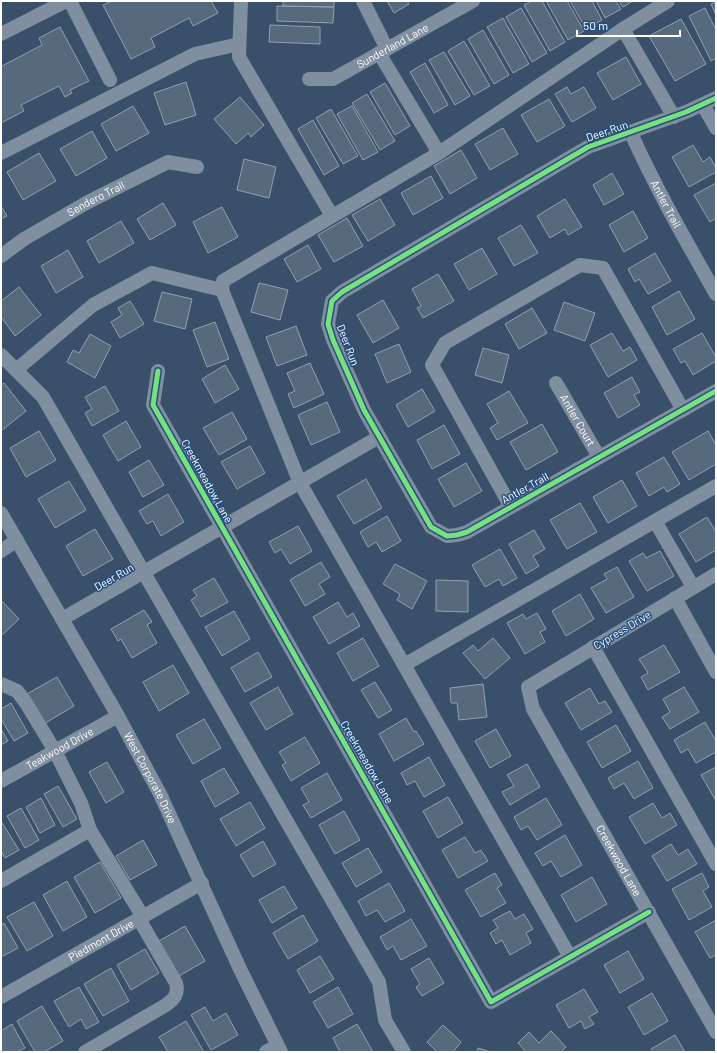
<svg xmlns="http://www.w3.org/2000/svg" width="717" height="1053" viewBox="0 0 717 1053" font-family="Barlow,sans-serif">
<rect width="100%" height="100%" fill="#3a506a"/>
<path fill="#57697d" stroke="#93a0af" d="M112,1H211L218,13L193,26L189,18L151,38L155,47L131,59L103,5Z
M283,1H334V7L283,6Z
M387,1H407L409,4L394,13Z
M532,1H542L565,42L550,51L524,5Z
M546,1H567L584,31L568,40Z
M570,1H592L602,20L586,29Z
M596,1H616L621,9L605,18Z
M619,1H633L623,7Z
M716,2V15L711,4Z
M277,6L334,7L333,23L277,21Z
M521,8L547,53L532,62L506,17Z
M705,8L716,30V58L711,61L689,16Z
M503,18L529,64L513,73L487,27Z
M681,19L706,64L675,81L649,36Z
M270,25L320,27V44L269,42Z
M60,27L89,81L70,90L72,93L65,97L59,86L21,105L24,111L1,123V65L2,66L42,45L39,38Z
M483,30L509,75L494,84L468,39Z
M464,41L490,86L474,95L448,51Z
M444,52L470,96L455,105L429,60Z
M626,57L641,84L613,100L597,73Z
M425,63L448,105L434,113L410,72Z
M186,82L196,115L165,125L154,93Z
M385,83L410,126L395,135L370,92Z
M567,87L571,94L584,87L596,108L572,122L555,94Z
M367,94L395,141L380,150L352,103Z
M240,97L264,125L251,137L248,133L236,144L214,119Z
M549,99L565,126L537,142L521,115Z
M133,106L149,133L116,151L101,124Z
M352,106L378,152L363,160L337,114Z
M331,109L358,156L343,164L316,118Z
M313,120L339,166L324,175L298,129Z
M503,128L518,154L490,170L475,144Z
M92,131L107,158L76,176L60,149Z
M693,145L703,162L710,157L716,168V172L689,187L672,157Z
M461,150L477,178L450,194L434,166Z
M39,153L56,181L23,200L7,172Z
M244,159L276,167L269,198L237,190Z
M612,173L624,194L604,205L593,185Z
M431,176L443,198L413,215L401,193Z
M716,183V218L710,222L694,195Z
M380,199L395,225L368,241L352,215Z
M565,199L582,227L568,235L565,229L550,238L537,216Z
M163,203L176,225L150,240L137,219Z
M1,206L7,216L1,219Z
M222,207L238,237L208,253L193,222Z
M633,211L648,238L624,252L609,225Z
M347,218L363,246L334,262L318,235Z
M121,221L134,243L99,263L87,241Z
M521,225L538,253L514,266L498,238Z
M308,245L321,269L297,282L284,259Z
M482,248L497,274L469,290L454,264Z
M68,250L83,277L56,293L41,266Z
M655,253L671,281L648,294L639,279L635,282L628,269Z
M438,274L454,301L423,318L417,308L421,306L412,289Z
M259,283L288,290L280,320L251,312Z
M19,287L41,315L15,336L1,317V301Z
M679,291L695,319L667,335L652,307Z
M162,292L192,299L185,329L154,321Z
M383,300L399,328L373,343L357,315Z
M130,301L144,324L120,338L111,322L122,315L118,308Z
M564,302L595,313L585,341L554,330Z
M532,308L547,333L519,349L505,324Z
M215,322L229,359L207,367L193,330Z
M296,326L307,355L277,366L266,337Z
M612,333L623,351L630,347L637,360L608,377L590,345Z
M702,333L716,357V361L693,375L685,361L681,363L673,349Z
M90,334L111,346L95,378L67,362L73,350L79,353Z
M399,344L411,372L387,383L375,354Z
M483,348L509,355L502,383L475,375Z
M310,363L324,394L294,408L288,394L295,391L287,373Z
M225,365L239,389L215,403L202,379Z
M632,377L640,392L634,395L640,405L618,418L604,393Z
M4,383L26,411L1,431V385Z
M105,386L119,411L92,426L85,413L92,409L85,397Z
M422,389L435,411L408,427L396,405Z
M509,391L528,423L497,440L490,428L498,423L487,404Z
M327,402L340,432L311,445L298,415Z
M232,412L247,439L219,455L203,428Z
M126,421L141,447L118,461L103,435Z
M542,424L558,452L526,470L510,442Z
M444,425L460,454L432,469L417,440Z
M39,431L56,460L26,477L10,448Z
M708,431L716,445V464L689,480L672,452Z
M250,446L265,473L237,489L221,462Z
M664,457L680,484L667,492L664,487L649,496L636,473Z
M149,460L164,485L143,497L129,472Z
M466,463L482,491L454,507L438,479Z
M366,479L382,508L354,524L337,496Z
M622,480L637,506L608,523L593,497Z
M69,481L86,510L55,528L38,499Z
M168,494L184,522L161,536L153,521L147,524L139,511Z
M580,503L597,532L567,549L550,520Z
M387,516L401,541L382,552L376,542L368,547L360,532Z
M707,517L716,532V550L696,562L679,534Z
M298,526L312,551L290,564L281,549L275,553L269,542Z
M95,529L113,559L83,576L66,546Z
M534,530L545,549L533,556L539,566L526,574L509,544Z
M500,549L517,578L503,586L499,579L485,587L472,565Z
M660,551L674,576L647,591L629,561L643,553L646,558Z
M321,562L330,577L319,584L325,594L305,606L290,580Z
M395,564L427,581L412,609L397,600L400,594L383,584Z
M617,567L634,597L606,613L591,588L607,579L604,574Z
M214,578L228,602L201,617L191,600L197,596L193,590Z
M436,580L468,581V612L436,611Z
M580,594L594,619L566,636L552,611Z
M1,600L19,619L1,636Z
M338,602L347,617L353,613L360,626L329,644L313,617Z
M144,610L152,622L147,625L157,643L132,658L121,639L118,641L111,629Z
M234,611L250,639L222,656L205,627Z
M537,613L546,629L540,632L545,642L525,654L507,623L523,614L526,619Z
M363,638L379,666L353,681L337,653Z
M493,638L510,658L485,679L463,653L473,645L478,651Z
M664,645L680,672L648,690L641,677L648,673L639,659Z
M258,652L272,677L245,692L231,668Z
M173,665L189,693L159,711L143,682Z
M57,677L74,706L42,725L25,695Z
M375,682L392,710L378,718L361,690Z
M483,684L487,717L459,720L457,703H451L450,688Z
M278,687L293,714L266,730L250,703Z
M684,687L699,712L670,729L662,717L670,712L663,699Z
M590,688L599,704L605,701L612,712L581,730L565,703Z
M11,703L28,733L14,741L1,719V709Z
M406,718L414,732L416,731L424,744L394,761L379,734Z
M204,719L221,748L193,764L176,735Z
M705,722L716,741V752L696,763L688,749L681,753L674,740Z
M616,725L631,751L602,768L587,742Z
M1,729L8,741L1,745Z
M496,729L511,756L490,768L475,741Z
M305,737L320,763L291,781L282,765L286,763L279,752Z
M429,757L445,785L424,797L415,781L407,785L401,773Z
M638,761L653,788L634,799L624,783L614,789L608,778Z
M107,762L124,792L106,803L89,772Z
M527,764L540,787L510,805L502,792L514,786L507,775Z
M716,767V801L701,775Z
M224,768L239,793L215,807L201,781Z
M327,773L342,800L311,818L303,805L309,802L301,788Z
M58,786L77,819L63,827L44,794Z
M448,797L463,823L438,838L423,811Z
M41,798L55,825L40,833L26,807Z
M546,798L562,825L537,840L528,826L521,830L514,817Z
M250,802L265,828L236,846L220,819Z
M653,803L662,818L670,813L677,825L645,844L629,817Z
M21,808L39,840L25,848L7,816Z
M344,811L360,840L335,854L319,825Z
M1,821L19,850L5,858L1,851Z
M565,835L582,865L561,877L551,861L543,866L535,853Z
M465,837L475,853L481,850L488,861L458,878L442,850Z
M143,840L157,865L130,880L116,856Z
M263,841L276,864L253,877L240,855Z
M671,844L678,855L688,849L697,864L667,881L652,856Z
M368,848L382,872L356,887L342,863Z
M100,862L121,898L95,913L74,877Z
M495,873L502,885L497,888L506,903L481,917L465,890Z
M702,873L709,887L703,891L712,907L689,920L672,889Z
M592,877L607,904L576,922L561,895Z
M67,881L87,917L63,931L43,895Z
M389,883L405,911L385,922L377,910L366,916L358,901Z
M284,886L297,908L272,923L259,900Z
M34,902L53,936L27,951L7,917Z
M510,911L515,919L524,914L533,929L526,933L531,943L510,955L502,940L496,944L490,933L498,928L493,920Z
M303,915L318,941L288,959L273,933Z
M411,919L427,946L401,960L393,946L387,950L380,937Z
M716,920V955L710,958L695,932Z
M4,923L18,948L1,957V925Z
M185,926L205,961L179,976L159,941Z
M145,949L159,973L131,990L117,965Z
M628,951L644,979L620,993L604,965Z
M320,956L334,979L310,993L297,970Z
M429,958L444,983L422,996L416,987L420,984L411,969Z
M111,968L129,1001L103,1016L84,984Z
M79,987L99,1022L86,1029L81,1019L69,1027L54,1001Z
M338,987L353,1014L328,1028L313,1002Z
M584,989L598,1012L589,1017L594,1024L585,1029L581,1021L569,1028L556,1005Z
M652,993L668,1021L644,1035L628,1007Z
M42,1006L63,1041L44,1052H35L17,1021Z
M205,1007L213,1021L226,1013L238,1035L211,1050L191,1015Z
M186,1021L204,1052H168L159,1037Z
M12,1024L25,1048L17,1052H1V1031Z
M357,1024L373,1052H340L333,1038Z
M443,1025L461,1042L453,1052H437L427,1042Z
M551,1031L566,1047L561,1052H526L518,1043L529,1032L539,1043Z
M675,1035L685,1052H653L651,1049Z
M478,1048L491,1052H477Z"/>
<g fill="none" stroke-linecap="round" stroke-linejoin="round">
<g stroke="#808fa0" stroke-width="14">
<path d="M70,1L110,80"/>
<path d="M241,1L239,57L332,216"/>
<path d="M363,1L387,49"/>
<path d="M623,29L674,117"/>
<path d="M1,34L66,1"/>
<path d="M379,53L439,153"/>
<path id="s1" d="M309,79H333L473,1"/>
<path d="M716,98L686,112L588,147L342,292L332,301L328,324L333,340L364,410L431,527L447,536L457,535L467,532L716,391"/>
<path d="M703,105L716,128"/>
<path id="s2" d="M631,133C656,189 686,241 716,294"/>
<path d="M1,153L195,54L239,44"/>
<path id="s3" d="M1,256L24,239L88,202L168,162L197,167"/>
<path d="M222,290L223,281L439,153L623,29L668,1"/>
<path d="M1,355L43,397L379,982L385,1020L404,1052"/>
<path d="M16,370L93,305L152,273L222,290L300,483L404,665L716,486"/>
<path d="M158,371L153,405L491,1002L649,912"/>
<path id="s4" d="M556,383L599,457"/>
<path d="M511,507L432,365L445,343L580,265L603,268L683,410"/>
<path id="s5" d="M1,513L118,716L160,794L240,969L281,1052"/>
<path d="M655,521L693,587"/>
<path d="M1,551L17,540"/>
<path id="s6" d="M716,574L528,687L533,709L716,1032"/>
<path d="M675,598L716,672"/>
<path d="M62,619L379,437"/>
<path d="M593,647L716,864"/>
<path d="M404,665L570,957"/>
<path d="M1,684L17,691L26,703L55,751L81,803L90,830L143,917"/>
<path id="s7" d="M1,781L118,716"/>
<path d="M1,881L90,830"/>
<path id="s8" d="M1,997L202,883"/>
<path d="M85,1052L166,1005C174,999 179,994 176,983L139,919"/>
<path d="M266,1052L277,1046"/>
</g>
<defs>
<path id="cycleway" d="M716,98L686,112L588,147L342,292L332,301L328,324L333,340L364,410L431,527L447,536L457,535L467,532L716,391
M158,371L153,405L491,1002L649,912"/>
</defs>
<use href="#cycleway" stroke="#264f7e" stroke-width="8"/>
<use href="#cycleway" stroke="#77e17e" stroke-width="5"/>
</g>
<g text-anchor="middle" stroke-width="3" stroke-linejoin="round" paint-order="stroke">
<g font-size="11" fill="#fff" stroke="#264f7e">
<text dy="4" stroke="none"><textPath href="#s1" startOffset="92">Sunderland Lane</textPath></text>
<text transform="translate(607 131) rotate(-19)" y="4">Deer Run</text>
<text dy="4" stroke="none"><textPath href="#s3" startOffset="111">Sendero Trail</textPath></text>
<text dy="4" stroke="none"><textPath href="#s2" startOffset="79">Antler Trail</textPath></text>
<text transform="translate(348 345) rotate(69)" y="4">Deer Run</text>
<text dy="4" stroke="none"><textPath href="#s4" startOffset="43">Antler Court</textPath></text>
<text transform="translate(207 481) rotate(61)" y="4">Creekmeadow Lane</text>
<text transform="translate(525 488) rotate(-29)" y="4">Antler Trail</text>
<text transform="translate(114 577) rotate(-30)" y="4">Deer Run</text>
<text transform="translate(622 630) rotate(-31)" y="4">Cypress Drive</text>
<text dy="4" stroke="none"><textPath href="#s7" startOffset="67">Teakwood Drive</textPath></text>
<text transform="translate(367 762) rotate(60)" y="4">Creekmeadow Lane</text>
<text dy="4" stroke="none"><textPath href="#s5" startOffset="304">West Corporate Drive</textPath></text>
<text dy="4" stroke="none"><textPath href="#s6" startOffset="416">Creekwood Lane</textPath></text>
<text dy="4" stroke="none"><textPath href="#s8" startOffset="115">Piedmont Drive</textPath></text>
</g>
</g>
<rect width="717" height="1053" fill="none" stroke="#ffffff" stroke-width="4"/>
<path d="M577 30v6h103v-6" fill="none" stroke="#ffffff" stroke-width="2"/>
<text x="583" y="30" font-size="12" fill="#ffffff" stroke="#264f7e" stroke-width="3" paint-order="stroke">50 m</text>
</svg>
